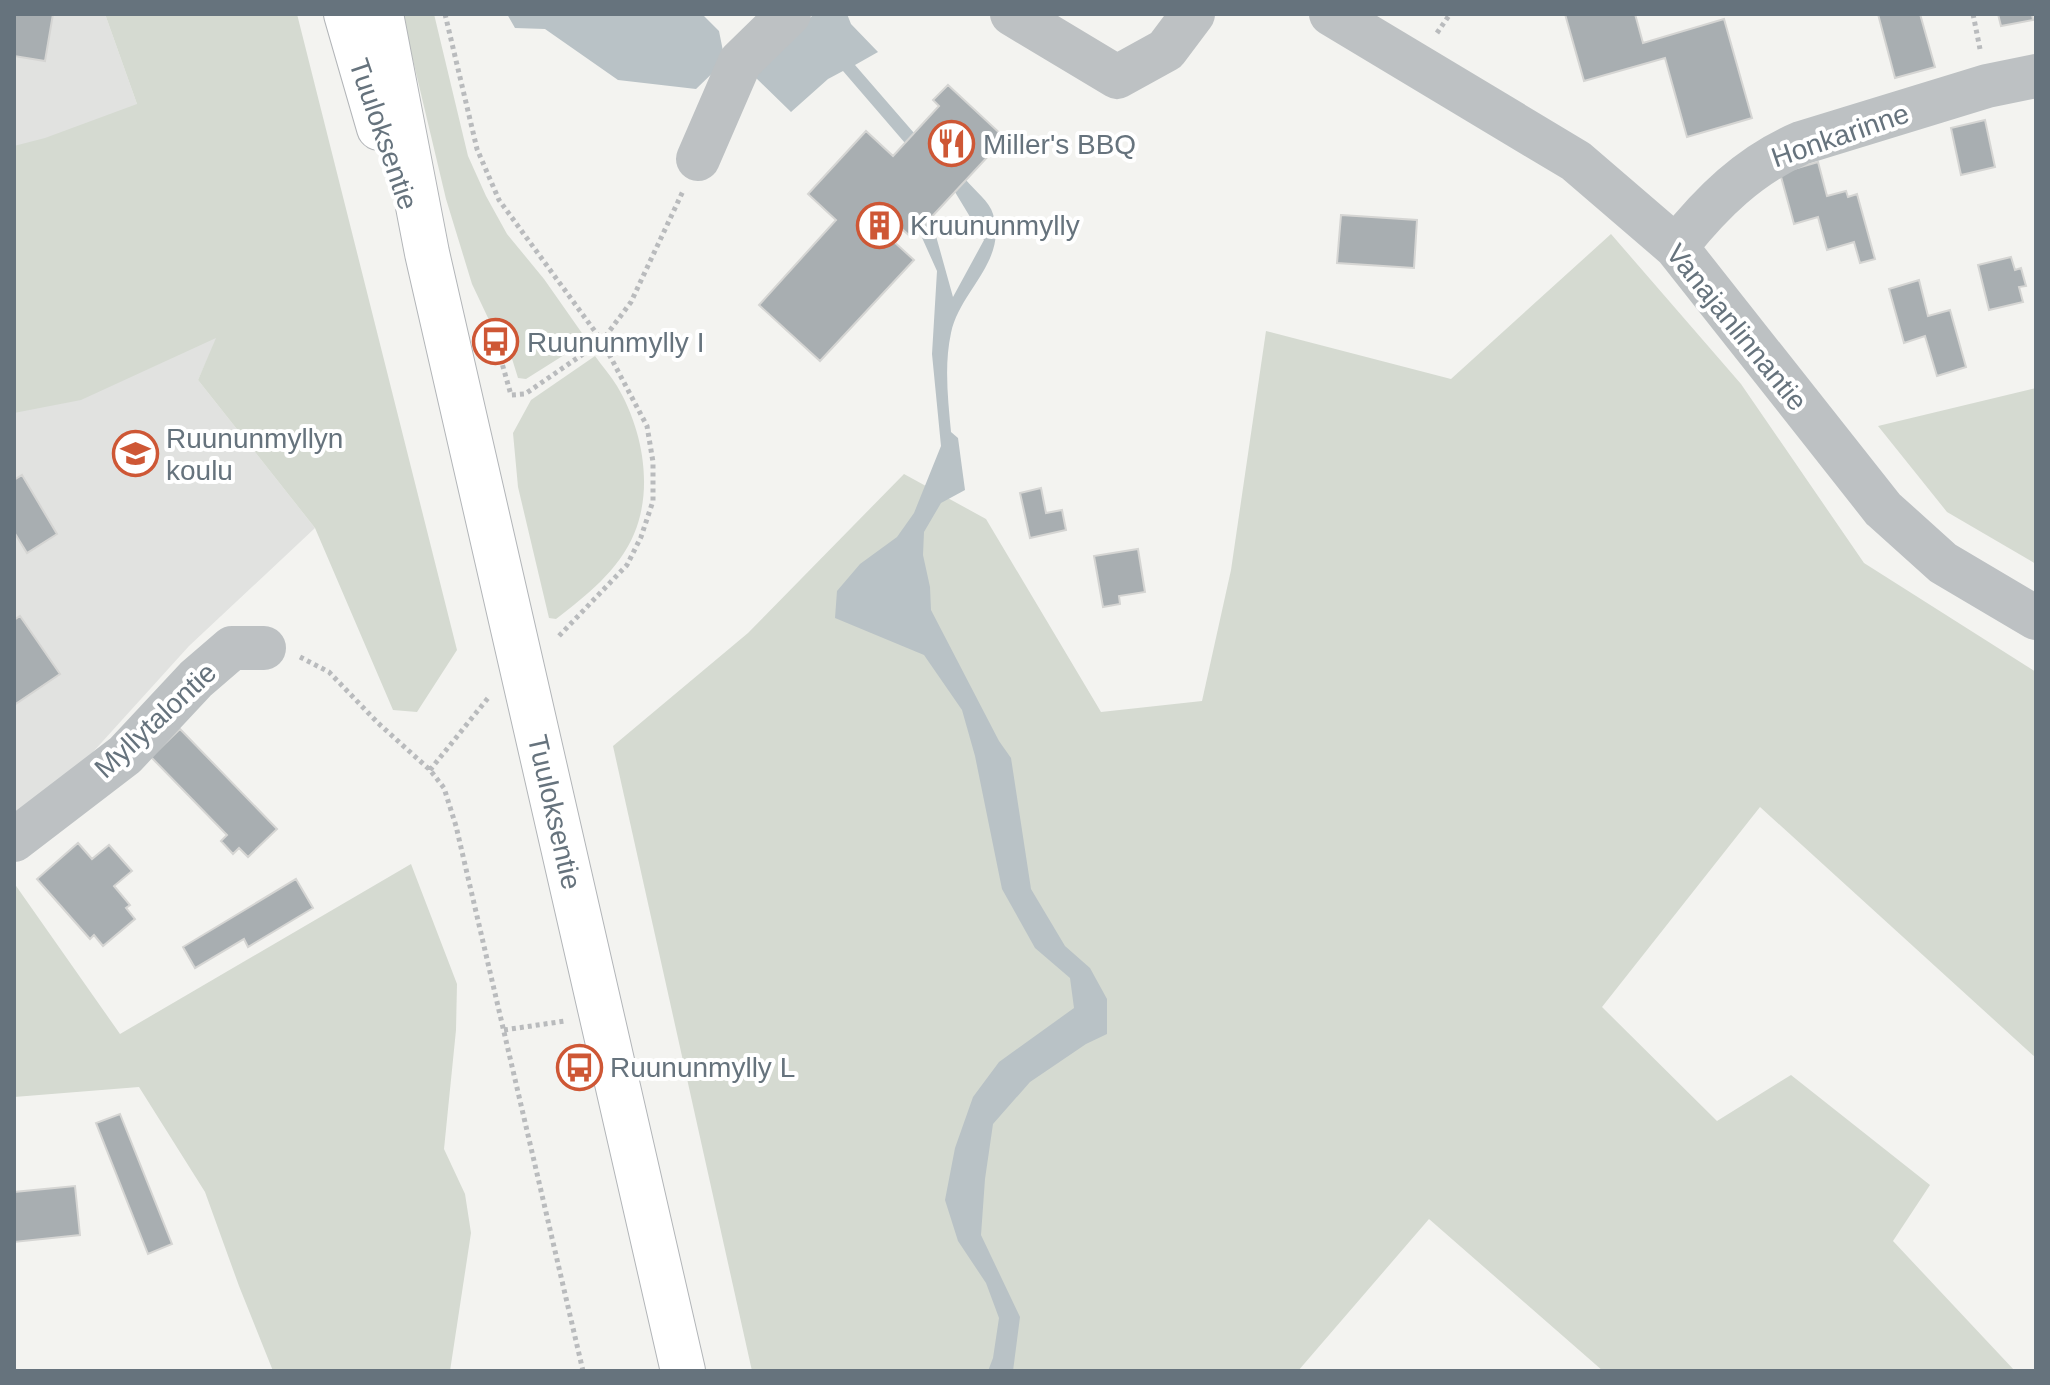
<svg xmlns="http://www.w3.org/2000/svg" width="2050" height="1385" viewBox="0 0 2050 1385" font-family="Helvetica,sans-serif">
<rect width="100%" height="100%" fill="#f3f3f0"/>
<path fill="#e1e2e0" d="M14,14H105L137,104L224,323L198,380L315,528L189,646L64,784L14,821Z"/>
<path fill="#d5dad1" d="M105,14H297L457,650L417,712L393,710L315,528L198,380L216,338L81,400L14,413V146L45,138L137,104Z
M402,14H434L468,156L486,196L507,234L544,279L584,336L580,345L526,379L518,378L504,333L489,320L472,284L446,199Z
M1611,234L1741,384L1864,563L2036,672V1058L1760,807L1602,1007L1717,1121L1791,1075L1930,1185L1893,1241L2015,1371H1603L1429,1219L1298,1371H752L613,746L748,633L904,474L986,519L1101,712L1202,701L1231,570L1266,331L1451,379Z
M595,356C602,366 611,376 617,386C642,428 654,487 634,534C619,570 586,596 556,619L549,618L518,487L513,433L531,400Z
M2036,388V564L1947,512L1878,426Z
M411,864L457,984L456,1030L444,1149L465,1194L471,1233L450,1371H273L239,1286L205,1192L139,1087L14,1097V883L120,1034Z"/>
<path fill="#b9c2c6" d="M507,14H705L704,16L719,31L725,61L696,89L618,80L545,29L515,28Z
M814,14H847L851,24L878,52L855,65L914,133L905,143L843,71L828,79L791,112L753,75Z
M966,180C974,190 990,202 993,214C1008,261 960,290 951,333C944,365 948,399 951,432L958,438L965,490L941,503L924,532L923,555L930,587L931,610L999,741L1011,758L1031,889L1065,946L1090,968L1107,999V1034L1086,1044L1030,1082L993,1124L985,1179L981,1235L1020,1317L1013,1371H988L993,1358L999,1318L986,1283L958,1241L945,1200L955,1148L973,1097L999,1062L1074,1008L1070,978L1035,948L1002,889L975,756L962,710L924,655L835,618L837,591L860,564L897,537L914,513L941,446L932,354L937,271L919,231L931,218L953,297L984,240L955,192Z"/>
<path fill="#a8aeb1" stroke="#d5d5d3" stroke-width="2" d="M14,14H53L45,61L14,56Z
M1565,14H1635L1643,43L1724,19L1752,118L1687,137L1665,58L1584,81Z
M1878,14H1920L1935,67L1895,78Z
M1998,14H2032L2033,20L2001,26Z
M948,85L1005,138L912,238L902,229L892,240L914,260L820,361L759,305L836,220L808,194L866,131L893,156L939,106L933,100Z
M1985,120L1995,167L1961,175L1951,128Z
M1818,162L1827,196L1846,191L1848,197L1857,194L1875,259L1860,263L1854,242L1827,250L1818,217L1794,224L1780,173Z
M1341,215L1417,220L1414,268L1337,263Z
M2011,257L2015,270L2021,268L2026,286L2019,287L2023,302L1989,310L1978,265Z
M1919,280L1928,316L1950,310L1966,367L1937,376L1925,336L1904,343L1889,289Z
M22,475L57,534L27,553L14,532V480Z
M1041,488L1046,513L1062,510L1066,530L1030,538L1020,493Z
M1138,549L1145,592L1119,596L1120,604L1103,607L1094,556Z
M20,616L60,674L14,705V620Z
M180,729L277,829L248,857L239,848L233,854L221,841L227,835L151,757Z
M78,843L92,859L109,845L132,871L114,886L130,905L126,908L135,919L103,946L94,935L90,939L37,879Z
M296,879L313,908L248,947L244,939L195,968L183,947Z
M120,1114L172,1244L148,1254L96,1123Z
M75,1186L80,1235L14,1242V1192Z"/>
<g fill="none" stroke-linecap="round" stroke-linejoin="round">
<defs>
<path id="highway" d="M346,14L379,128
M381,14L427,253L683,1371"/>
</defs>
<use href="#highway" stroke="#b2b5b8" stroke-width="46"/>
<path stroke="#b9bbbd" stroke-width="5" stroke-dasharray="4 4" stroke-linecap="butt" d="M445,14L477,149L499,200L602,341L647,426L653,462V501L641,537L627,565L558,637
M1973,14L1980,49
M1437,33L1450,14
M496,342L511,395L525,394L602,341L631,302L683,191
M300,657L329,672L378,723L430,770L444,788L456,826L583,1371
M430,770L488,698
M504,1030L565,1021"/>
<path stroke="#bdc1c3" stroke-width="44" d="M1012,14L1117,77L1166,50L1193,14
M1331,14L1576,161L1676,247L1883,509L1943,563L2036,618
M698,159L740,62L789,14
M1676,247C1711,203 1749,165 1801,143L1987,86L2036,76
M14,840L125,755L196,679L232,648H264"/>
<use href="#highway" stroke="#fff" stroke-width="44"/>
</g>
<defs>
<symbol id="restaurant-ring" viewBox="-11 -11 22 22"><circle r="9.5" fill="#fff" stroke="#ce5735" stroke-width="1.5"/><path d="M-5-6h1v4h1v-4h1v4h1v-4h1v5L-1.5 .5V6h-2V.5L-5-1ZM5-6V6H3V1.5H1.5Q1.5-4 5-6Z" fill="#ce5735"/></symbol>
<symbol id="building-ring" viewBox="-11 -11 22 22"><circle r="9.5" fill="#fff" stroke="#ce5735" stroke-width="1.5"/><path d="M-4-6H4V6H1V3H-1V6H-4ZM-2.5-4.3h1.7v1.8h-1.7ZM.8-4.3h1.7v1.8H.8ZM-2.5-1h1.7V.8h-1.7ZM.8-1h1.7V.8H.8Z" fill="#ce5735"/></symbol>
<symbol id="bus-ring" viewBox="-11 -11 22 22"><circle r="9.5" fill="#fff" stroke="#ce5735" stroke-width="1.5"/><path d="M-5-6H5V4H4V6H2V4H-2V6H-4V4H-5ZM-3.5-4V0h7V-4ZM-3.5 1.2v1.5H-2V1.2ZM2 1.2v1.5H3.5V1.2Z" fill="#ce5735"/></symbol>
<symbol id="school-ring" viewBox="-11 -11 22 22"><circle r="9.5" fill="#fff" stroke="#ce5735" stroke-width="1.5"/><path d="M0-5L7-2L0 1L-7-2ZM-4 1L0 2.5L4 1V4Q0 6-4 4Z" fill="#ce5735"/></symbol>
</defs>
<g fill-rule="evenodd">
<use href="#restaurant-ring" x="926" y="118" width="51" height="51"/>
<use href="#building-ring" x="854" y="200" width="51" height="51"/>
<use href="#bus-ring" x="470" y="316" width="51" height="51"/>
<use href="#school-ring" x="110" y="428" width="51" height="51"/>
<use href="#bus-ring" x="554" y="1042" width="51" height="51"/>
</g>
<g text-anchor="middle" stroke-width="8" stroke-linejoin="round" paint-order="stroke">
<g font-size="28" fill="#66737d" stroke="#fff">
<text transform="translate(384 134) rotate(71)" y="10">Tuuloksentie</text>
<text transform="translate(1840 135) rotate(-19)" y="10">Honkarinne</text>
<text transform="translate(1737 327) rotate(51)" y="10">Vanajanlinnantie</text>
<text transform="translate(155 720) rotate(-43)" y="10">Myllytalontie</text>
<text transform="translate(555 812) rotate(77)" y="10">Tuuloksentie</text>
</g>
<g font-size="28" fill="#66737d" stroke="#fff" text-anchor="start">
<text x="983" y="154">Miller's BBQ</text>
<text x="910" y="235">Kruununmylly</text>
<text x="527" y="352">Ruununmylly I</text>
<text x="166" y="448">Ruununmyllyn<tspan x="166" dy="32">koulu</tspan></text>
<text x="610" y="1077">Ruununmylly L</text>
</g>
</g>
<rect width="2050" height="1385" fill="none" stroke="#66737d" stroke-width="32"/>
</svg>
